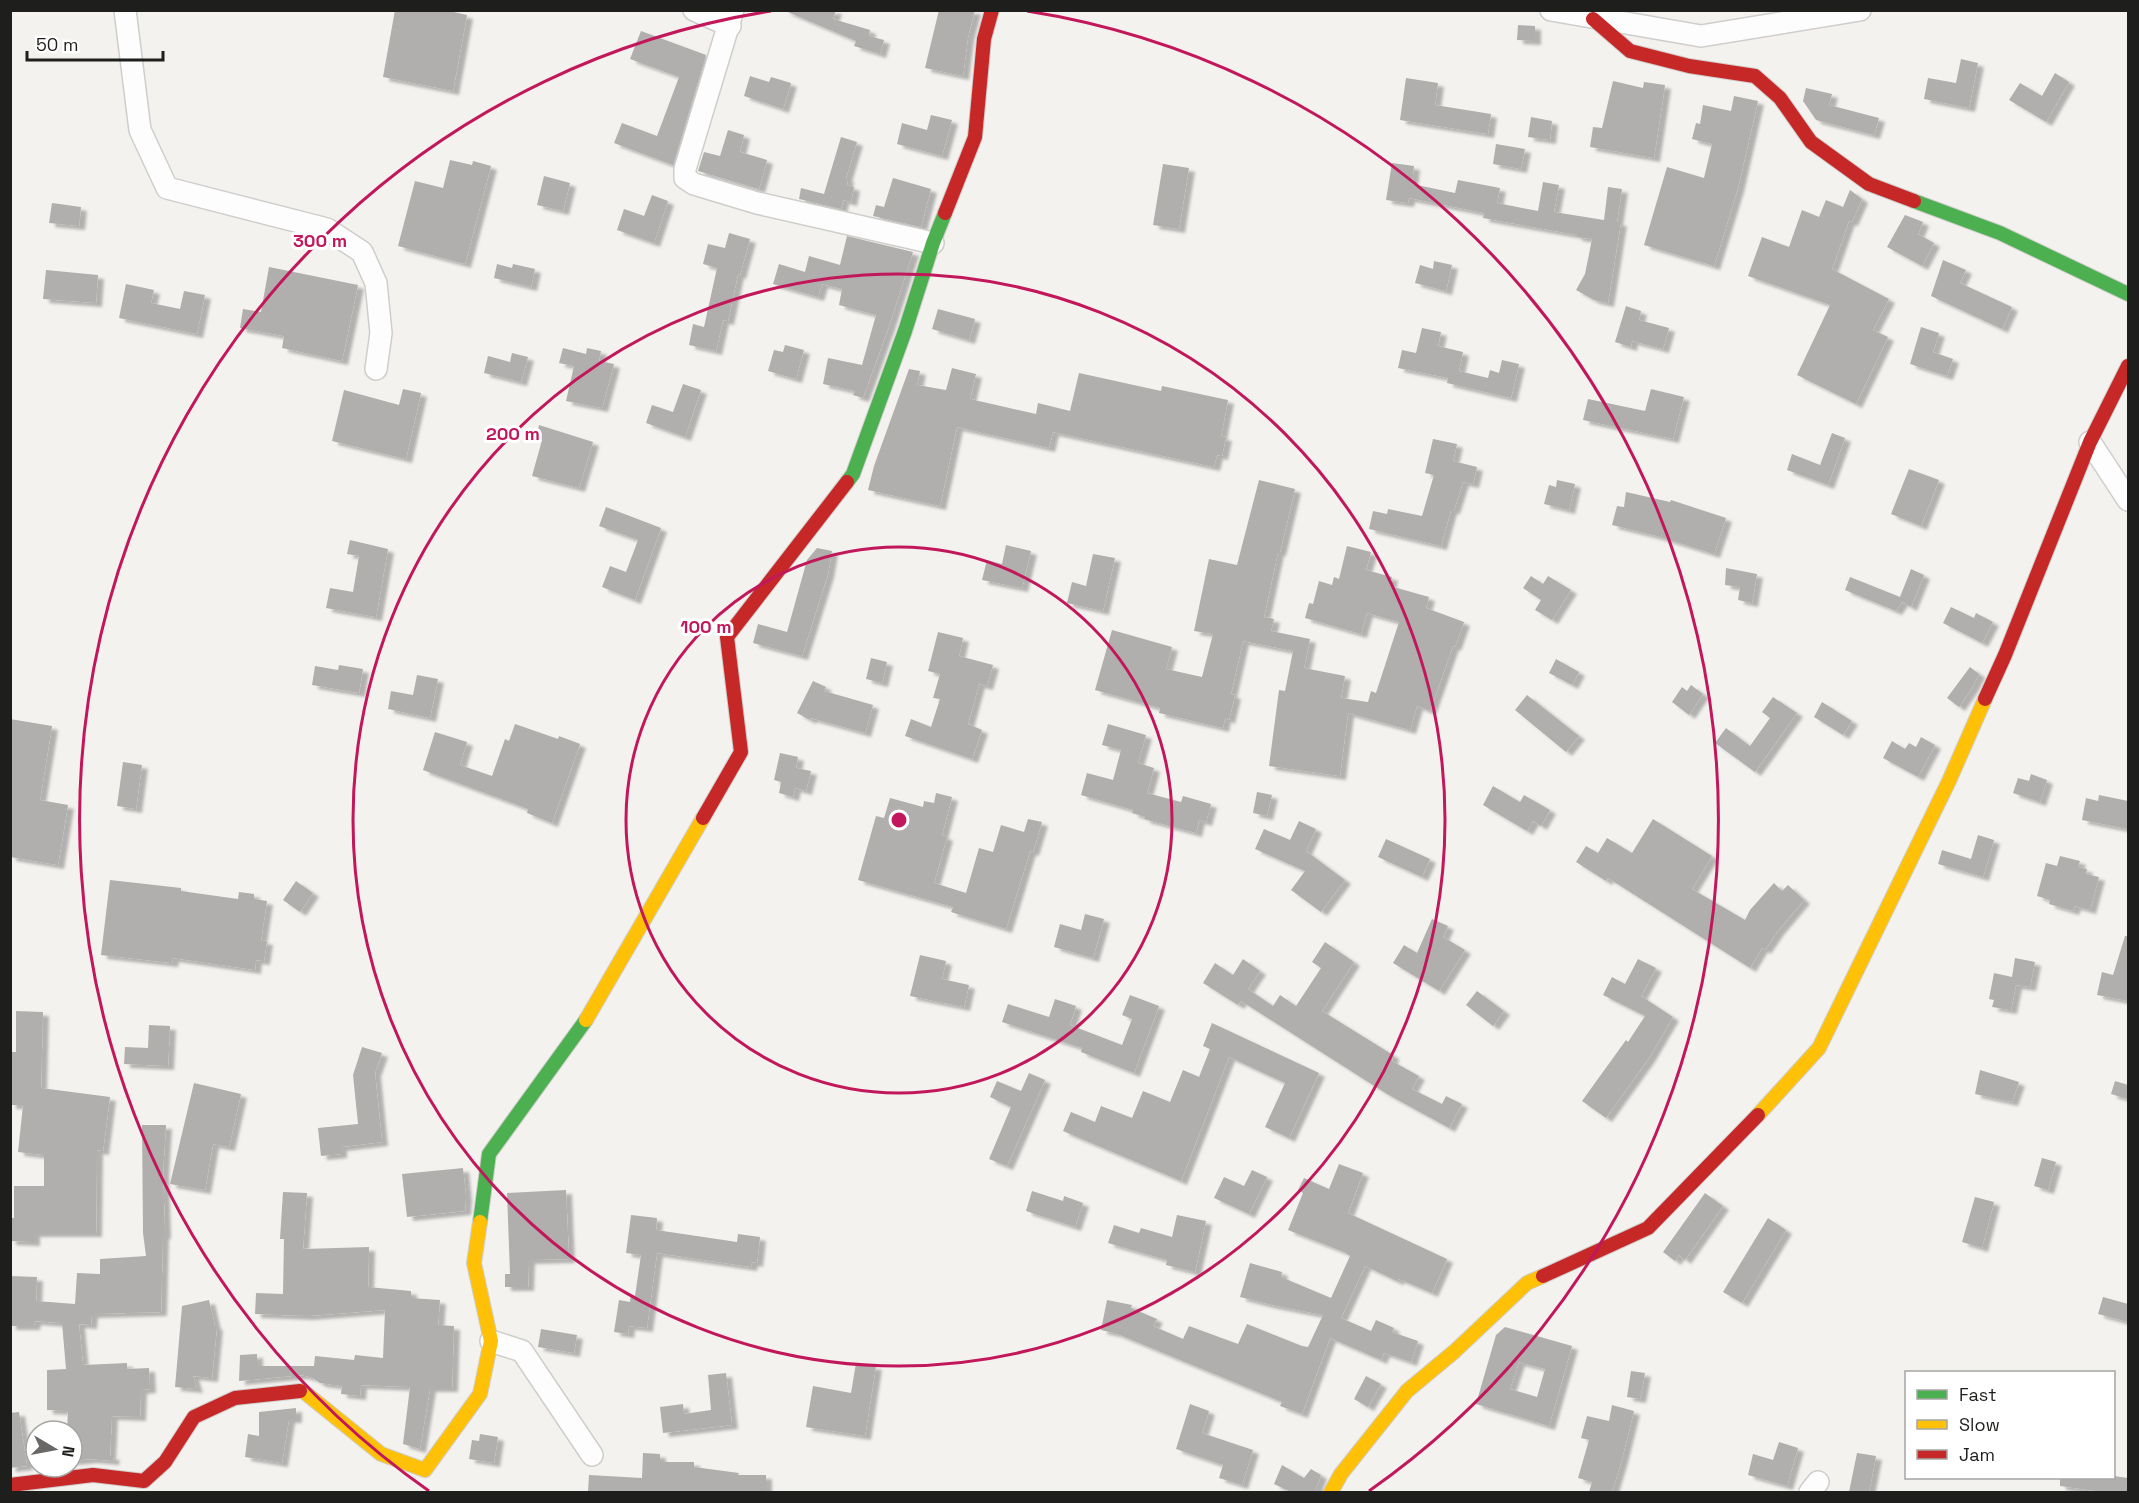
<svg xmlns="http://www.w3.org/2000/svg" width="2139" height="1503" viewBox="0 0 2139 1503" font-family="'Space Grotesk',sans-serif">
<defs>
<filter id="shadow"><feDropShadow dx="6" dy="4" stdDeviation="1.5" flood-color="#0004"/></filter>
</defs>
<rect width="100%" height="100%" fill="#f4f2ef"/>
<path fill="#b0afad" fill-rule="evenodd" filter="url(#shadow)" d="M395,10H445L467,15L453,91L383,77Z
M783,10H836L833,19L870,30L869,36L884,40L880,54L854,46L856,41Z
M939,10H975L968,37L963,76L925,68Z
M1518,25L1535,26V41L1517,40Z
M641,31L706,55L673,165L614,143L622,123L657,136L679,77L630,59Z
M1961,59L1978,63L1969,108L1924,99L1928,78L1956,83Z
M2055,73L2069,82L2046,122L2009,100L2020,83L2042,96Z
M750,76L769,82L771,77L791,83L783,109L744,96Z
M1406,78L1438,83L1435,105L1491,114L1488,134L1400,120Z
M1613,81L1643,88L1644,82L1665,85L1654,158L1590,147L1593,127L1602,128Z
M1806,88L1832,94L1829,105L1879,118L1874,135L1816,120L1803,101Z
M1734,96L1758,101L1738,188L1714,266L1644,245L1667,167L1704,178L1712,144L1692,139L1696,123L1700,124L1703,105L1731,111Z
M931,115L952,120L942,156L897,144L902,123L927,130Z
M1531,117L1552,121L1550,140L1528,137Z
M728,130L744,135L740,152L767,160L759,189L698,171L704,152L720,156Z
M841,137L857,142L846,178H848L847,185L854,187L851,202L843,200L841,209L799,199L801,188L824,194Z
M1496,144L1525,149L1521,169L1493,164Z
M450,160L472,165L473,161L491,166L465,264L398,246L415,181L443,188Z
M1392,163L1414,166L1412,184L1455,193L1458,180L1500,188L1497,203L1538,211L1543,182L1559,185L1554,212L1604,220L1608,187L1622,189L1617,222H1621L1608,303L1594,300L1576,290L1585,274L1592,239L1576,237L1577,235L1483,218L1484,213L1409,198L1408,203L1386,200Z
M1163,164L1189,168L1179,229L1153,225Z
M544,176L570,183L563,211L537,205Z
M893,178L931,189L921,227L873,216L876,205L884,207Z
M1850,190L1862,199L1852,222L1849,221L1832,269L1889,299L1873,330L1888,337L1856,404L1797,375L1830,305L1748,276L1762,237L1789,247L1802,210L1819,217L1826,200L1843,207Z
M652,195L668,201L654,243L617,230L624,209L644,216Z
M52,203L81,207L79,226L49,223Z
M1905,215L1923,222L1918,234L1934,243L1922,266L1887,247Z
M729,233L750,239L740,275L738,274L728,321L723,320L716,351L689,345L693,324L704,327L717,268L703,264L708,244L725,248Z
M847,236L913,252L889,326L863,398L853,395L855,391L823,384L828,358L862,365L876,315L839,305L842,289L822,284L818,297L773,284L779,264L805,272L809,256L840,265Z
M1943,260L1966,270L1960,283L2012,307L2002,329L1931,296Z
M1434,261L1452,265L1446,291L1415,283L1420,265L1433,269Z
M497,264L512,268L513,264L535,269L531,287L494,278Z
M269,267L358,285L342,361L282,348L284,336L240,328L243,309L261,312Z
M46,270L98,275L96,303L43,299Z
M126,284L154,290L151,303L180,309L184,291L205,295L197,334L119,318Z
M1626,306L1641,311L1639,320L1669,328L1663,349L1632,341L1631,347L1615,342Z
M938,309L975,319L969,340L932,329Z
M1921,327L1939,333L1933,352L1953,359L1947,376L1910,364Z
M1422,328L1441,332L1438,346L1463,352L1459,371L1488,378L1490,370L1499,373L1502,360L1519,364L1511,398L1447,383L1448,378L1398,368L1402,350L1416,353Z
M785,345L804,350L796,379L768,371L774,350L783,352Z
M563,348L586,354L587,348L601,351L599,361L614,364L602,408L566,401L574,366L559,363Z
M512,353L528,357L521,382L484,373L488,356L510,362Z
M952,368L976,374L970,399L1036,414L1038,403L1070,411L1079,373L1161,391L1162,386L1228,400L1221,436L1226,437L1222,456L1217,455L1214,467L1053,432L1049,448L957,427L940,506L868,490L874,466L909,369L920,371L917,385L946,390Z
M683,384L701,390L685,437L646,423L652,405L673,412Z
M403,389L421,393L406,459L332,441L344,390L399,405Z
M1651,389L1684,397L1673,439L1583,420L1588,399L1645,411Z
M539,425L593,442L579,488L532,476L542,440L536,439Z
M1832,433L1845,438L1828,485L1787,470L1792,454L1820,465Z
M1433,439L1457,444L1453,461L1477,467L1473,484L1463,482L1454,510H1451L1441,546L1369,529L1373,511L1387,514L1388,509L1422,516L1434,475L1425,473Z
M1909,469L1939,480L1921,526L1891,514Z
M1259,480L1295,489L1280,552H1278L1264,617L1274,619L1271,631L1310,639L1304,668L1345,676L1341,698L1368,702L1371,691L1376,693L1399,622L1367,613L1361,634L1305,618L1309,603L1313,604L1319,581L1332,585L1334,577L1339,579L1347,546L1371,552L1366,570L1392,577L1390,586L1429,597L1426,608L1464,622L1455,647L1453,646L1430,711L1417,706L1410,730L1348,713L1340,776L1269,766L1279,690L1285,691L1293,651L1243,641L1231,694L1235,695L1229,720L1225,718L1223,728L1159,713L1160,708L1095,690L1112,630L1172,647L1166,669L1202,677L1213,634L1194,631L1209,559L1237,565Z
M1557,480L1575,484L1569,510L1544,504L1549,485L1556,487Z
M1626,492L1670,502L1671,500L1726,518L1714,554L1657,536L1612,525L1617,506L1624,507Z
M606,507L661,528L635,600L602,587L610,566L626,572L638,540L599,526Z
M350,540L388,549L376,617L326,608L330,588L353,592L359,556L347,554Z
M1006,545L1031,551L1022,588L982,580L987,560L1002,564Z
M817,548L832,551L828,574L802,656L753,643L758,624L787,632L807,560Z
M1093,554L1115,558L1103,611L1067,603L1072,582L1086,586Z
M1726,568L1757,574L1752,603L1738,600L1740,587L1725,585Z
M1911,569L1924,575L1911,607L1902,602L1896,611L1845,590L1850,577L1900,597Z
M1531,576L1543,584L1548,576L1571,590L1552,620L1535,610L1541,600L1523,588Z
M1951,607L1974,618L1976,613L1993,622L1982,643L1943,623Z
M938,632L963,638L959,656L993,665L987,686L979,684L968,724L982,730L972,759L905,736L911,719L931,727L940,699L933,698L940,674L928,671Z
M871,658L887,662L882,683L866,679Z
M1556,659L1579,672L1572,685L1549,673Z
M339,665L363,669L359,693L312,685L315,666L338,670Z
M1970,667L1979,674L1972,688L1959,707L1947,698Z
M417,675L438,679L430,718L388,709L391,691L413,695Z
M813,681L826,687L824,691L873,705L865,733L811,718L810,720L797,713Z
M1691,685L1703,694L1689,715L1672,702L1682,687L1687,691Z
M1527,695L1579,736L1566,752L1515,710Z
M1773,697L1797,713L1755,772L1715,743L1726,728L1750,746L1770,718L1762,712Z
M1822,702L1852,721L1843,735L1814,717Z
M10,719L52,726L40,800L68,805L58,865L10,857Z
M515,724L558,739L559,736L580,744L552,823L527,813L528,809L423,770L435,732L467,742L460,765L492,776L505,739L509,741Z
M1108,724L1146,735L1138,763L1154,768L1147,793L1181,802L1183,796L1211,804L1206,822L1199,820L1196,833L1144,819L1145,817L1132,813L1133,810L1081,795L1087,773L1113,780L1121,750L1102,745Z
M1921,737L1935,745L1918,777L1883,758L1892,741L1905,749L1909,743L1916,747Z
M780,753L798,757L796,768L811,771L806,791L795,788L793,797L779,793L781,782L774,780Z
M123,762L142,765L136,809L117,806Z
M2031,774L2047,780L2040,802L2013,793L2018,778L2029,781Z
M1493,786L1520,802L1524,795L1550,810L1541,826L1533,821L1527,831L1483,805Z
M1257,792L1272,795L1267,816L1253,813Z
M936,793L952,797L942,835L947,837L934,883L966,893L979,848L993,852L1001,825L1024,832L1028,819L1042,822L1033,852L1030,851L1006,929L951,912L953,907L858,880L876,816L884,818L890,798L923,807L924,801L934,803Z
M2099,795L2128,801V829L2082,820L2086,798L2098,801Z
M1653,819L1712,856L1692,889L1745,920L1750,910L1774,883L1782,891L1788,885L1804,900L1777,932L1765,950L1762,948L1750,968L1608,878L1606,881L1576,862L1586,846L1598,853L1607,838L1632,853Z
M1299,821L1316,829L1306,851L1345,880L1321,912L1291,890L1305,871L1255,849L1264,829L1290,840Z
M1978,835L1994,840L1983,877L1938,864L1942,850L1971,859Z
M1386,839L1430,859L1422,877L1378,857Z
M2060,856L2080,861L2078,867L2087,869L2086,874L2099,877L2090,910L2075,906L2073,911L2049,904L2050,900L2037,896L2046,863L2057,866Z
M110,880L181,888V891L238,899L239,892L254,894V899L267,901L261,940L267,941L264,961L256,960L255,970L173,958L172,963L101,955Z
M296,881L313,893L300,912L283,900Z
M1085,914L1104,919L1093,958L1054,947L1060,924L1081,930Z
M1432,919L1448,926L1443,937L1465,950L1439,991L1393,963L1404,945L1417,953Z
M2125,936H2128V1001L2097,995L2102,972L2113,975Z
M1325,942L1354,962L1322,1011L1393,1055L1392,1061L1419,1076L1412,1089L1442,1104L1446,1096L1462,1104L1449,1128L1387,1094L1241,1001L1238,1005L1203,983L1215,963L1233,975L1243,959L1260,971L1248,989L1273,1006L1280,995L1296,1006L1321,968L1312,962Z
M920,955L946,961L942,979L969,985L964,1007L910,996Z
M2015,958L2035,962L2030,987L2016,985L2011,1010L1992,1007L1994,1000L1989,999L1994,973L2012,977Z
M1638,959L1656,968L1641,996L1673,1017L1649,1058L1606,1118L1582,1101L1626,1040L1628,1042L1645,1016L1603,995L1612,977L1625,984Z
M1477,991L1504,1011L1493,1026L1466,1005Z
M1130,995L1159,1006L1134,1073L1081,1052L1082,1048L1002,1022L1008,1004L1049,1017L1055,999L1076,1006L1070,1025L1122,1045L1132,1019L1122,1015Z
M16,1011L43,1012L41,1088L110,1097L103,1151L97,1150L96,1233H34V1242L10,1241V1218H14V1186H44V1155L18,1152L23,1105H10V1052H16Z
M1212,1023L1319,1073L1289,1138L1265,1127L1285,1083L1229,1057L1181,1181L1063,1131L1071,1112L1095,1122L1101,1106L1132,1118L1143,1091L1170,1102L1183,1070L1199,1077L1210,1049L1203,1046Z
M149,1025L170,1026L168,1066L124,1064L125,1047L148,1048Z
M362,1047L382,1053L375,1073L382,1142L341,1147V1154L321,1156L318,1128L358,1124L353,1075Z
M1980,1070L2019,1082L2012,1102L1975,1094Z
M1029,1073L1045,1080L1007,1166L989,1159L1011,1107L990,1097L997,1081L1021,1091Z
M2115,1081L2128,1085V1099L2111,1094Z
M194,1083L241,1094L229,1147L213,1144L205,1190L170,1184Z
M142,1125H166L163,1172L165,1235H163L161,1312L92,1314L91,1325L79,1324L83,1365L127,1363V1369L149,1368L150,1389L141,1390L140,1417L112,1416L110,1456H114L113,1461L91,1459L72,1461V1431H67L68,1411L47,1410V1370L66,1369L62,1323L35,1321L34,1326H10V1276L37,1277L36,1301L75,1304L77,1273L100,1274V1259L146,1256L143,1233Z
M2042,1158L2056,1162L2048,1190L2034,1186Z
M1339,1164L1363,1173L1348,1213L1447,1259L1432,1293L1399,1279L1397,1281L1365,1266L1341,1318L1371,1331L1376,1320L1394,1328L1392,1332L1418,1341L1411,1362L1384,1353L1381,1360L1330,1338L1302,1414L1280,1406L1282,1402L1115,1333L1101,1330L1107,1300L1132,1305L1131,1308L1157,1319L1153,1326L1183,1339L1189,1326L1238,1344L1247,1324L1302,1346L1308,1347L1323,1315L1272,1305L1240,1297L1250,1263L1282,1272L1281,1277L1331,1298L1350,1256L1344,1252L1288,1230L1303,1193L1298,1190L1304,1178L1329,1189Z
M463,1168L466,1197L465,1211L407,1217L402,1174Z
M1252,1170L1267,1177L1249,1214L1214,1198L1224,1177L1244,1186Z
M566,1190L569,1259L529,1260L528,1287H505V1274H510L507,1193Z
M1032,1191L1063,1201L1064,1196L1083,1203L1075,1227L1026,1211Z
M283,1192L307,1193L303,1249L369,1247L368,1287L411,1291V1298L440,1300L438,1325L454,1326L452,1388H430L420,1449L403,1444L410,1387L361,1385L360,1396L341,1394L342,1386L320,1383L313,1378L302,1375L239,1381L240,1355L257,1354V1366H314L315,1356L354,1360L355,1355L383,1358L385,1310L308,1316L255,1314L256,1293L283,1294L284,1239H280Z
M1705,1193L1723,1206L1685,1260L1679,1255L1675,1261L1663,1252Z
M1975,1197L1994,1202L1982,1248L1962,1242Z
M631,1215L657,1218L656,1230L737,1242L738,1234L760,1237L757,1263L752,1262L751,1267L657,1253L647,1328L629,1326L628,1334L614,1332L619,1300L630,1302L631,1295L635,1296L641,1255L626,1253Z
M1177,1215L1206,1221L1195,1272L1166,1265L1167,1260L1108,1243L1114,1225L1139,1233L1141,1228L1172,1237Z
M1768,1218L1786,1230L1742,1303L1723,1292Z
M2103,1297L2128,1304V1322L2098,1314Z
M209,1300L215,1326H217L212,1378L193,1376L197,1389L175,1387L182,1306Z
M1505,1327L1572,1346L1549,1426L1476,1404L1496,1335ZM1519,1362L1545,1369L1537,1397L1510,1389Z
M541,1329L577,1335L574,1353L538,1347Z
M856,1363L876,1366L865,1436L806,1427L813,1386L851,1393Z
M1631,1371L1645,1373L1640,1399L1627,1397Z
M726,1373L732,1425L663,1433L660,1407L683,1404L684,1414L711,1410L708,1375Z
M1366,1376L1381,1384L1368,1407L1354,1399Z
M1190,1404L1209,1411L1202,1433L1253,1450L1242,1485L1219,1478L1223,1465L1176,1449Z
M1612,1405L1634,1411L1622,1459L1612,1492H1589L1592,1482L1578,1478L1589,1440L1581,1438L1587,1416L1609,1421Z
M296,1408V1419H289L282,1463L245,1457L248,1434L259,1436V1412Z
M19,1412L27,1466L10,1468V1413Z
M480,1434L498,1437L494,1463L469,1459L472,1440L479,1441Z
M1779,1442L1798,1448L1787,1486L1748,1475L1753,1454L1773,1460Z
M643,1453L660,1454V1462H694V1467L739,1473L738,1475H766V1492H588L589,1475L642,1478Z
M1857,1453L1876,1456L1869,1492H1849Z
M1282,1465L1304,1478L1311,1469L1321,1475L1315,1492H1291L1274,1484Z
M2114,1476L2128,1478V1492H2103L2060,1486V1478H2114Z"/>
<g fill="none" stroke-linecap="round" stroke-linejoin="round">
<defs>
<path id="street" d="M125,10L140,130L167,188L327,229L362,252L376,283L381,333L376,369
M694,10L730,26
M733,10L685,169V178L694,184L757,203L933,243
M1551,10L1701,36L1860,10
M2090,442L2128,500
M491,1341L522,1351L592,1455
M1810,1492L1818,1482"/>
<path id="fast" d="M1914,201L2000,233L2128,294
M847,482L853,474L905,331L933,243L945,213
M480,1222L489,1154L586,1020"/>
<path id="slow" d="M586,1020L703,818
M1758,1115L1819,1048L1949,781L1985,699
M300,1391H303L381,1454L425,1470L480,1394L491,1341L474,1263L480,1222
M1331,1492L1341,1474L1407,1391L1455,1351L1527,1283L1543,1276"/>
<path id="jam" d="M1593,19L1630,51L1689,66L1755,76L1780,98L1811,142L1869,184L1914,201
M945,213L975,137L984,39L992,10
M1985,699L2005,655L2090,442L2128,366
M703,818L741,752L727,637L847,482
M1543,1276L1648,1228L1758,1115
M10,1485L93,1475L144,1481L165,1462L194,1417L235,1398L300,1391"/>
</defs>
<use href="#street" stroke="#cfcecc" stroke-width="24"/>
<use href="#fast" stroke="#cfcecc" stroke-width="16"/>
<use href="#slow" stroke="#cfcecc" stroke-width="16"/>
<use href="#jam" stroke="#cfcecc" stroke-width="16"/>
<use href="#street" stroke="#fdfdfd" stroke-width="21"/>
<use href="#fast" stroke="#4caf50" stroke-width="14"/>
<use href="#slow" stroke="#ffc107" stroke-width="14"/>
<use href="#jam" stroke="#c62828" stroke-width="14"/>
</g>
<g fill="none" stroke="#c2185b" stroke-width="3">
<circle cx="899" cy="820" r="273"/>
<circle cx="899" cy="820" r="546"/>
<path d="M429 1491A819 819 0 0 1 771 11M1027 11A819 819 0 0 1 1369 1491"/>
</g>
<circle cx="899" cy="820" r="9" fill="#c2185b" stroke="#fff" stroke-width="3"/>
<g font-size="18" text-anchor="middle" font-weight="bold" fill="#c2185b" stroke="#fff" stroke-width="6" stroke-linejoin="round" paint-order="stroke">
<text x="320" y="247">300 m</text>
<text x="513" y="440">200 m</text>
<text x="706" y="633">100 m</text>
</g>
<rect width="2139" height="1503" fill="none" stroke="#1e1e1c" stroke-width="24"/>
<rect x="1905" y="1371" width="210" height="108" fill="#ffffff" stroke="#a5a5a4" stroke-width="1.5"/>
<rect x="1917" y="1390" width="30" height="9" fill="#4caf50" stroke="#a5a5a4" stroke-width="1.5"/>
<text x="1959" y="1401" font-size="18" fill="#1e1e1c">Fast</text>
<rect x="1917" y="1420" width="30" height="9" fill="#ffc107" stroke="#a5a5a4" stroke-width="1.5"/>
<text x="1959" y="1431" font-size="18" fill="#1e1e1c">Slow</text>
<rect x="1917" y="1450" width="30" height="9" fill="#c62828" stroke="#a5a5a4" stroke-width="1.5"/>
<text x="1959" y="1461" font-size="18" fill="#1e1e1c">Jam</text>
<g transform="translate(54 1449) rotate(100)"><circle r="28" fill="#ffffff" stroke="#a5a5a4" stroke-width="1.5"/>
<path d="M0-4.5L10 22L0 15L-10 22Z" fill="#696866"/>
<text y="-9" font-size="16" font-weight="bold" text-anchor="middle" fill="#1e1e1c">N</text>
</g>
<path d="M27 51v9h136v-9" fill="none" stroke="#1e1e1c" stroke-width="3"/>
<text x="36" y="51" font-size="18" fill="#1e1e1c" stroke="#ffffff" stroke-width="4.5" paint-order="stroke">50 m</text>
</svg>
